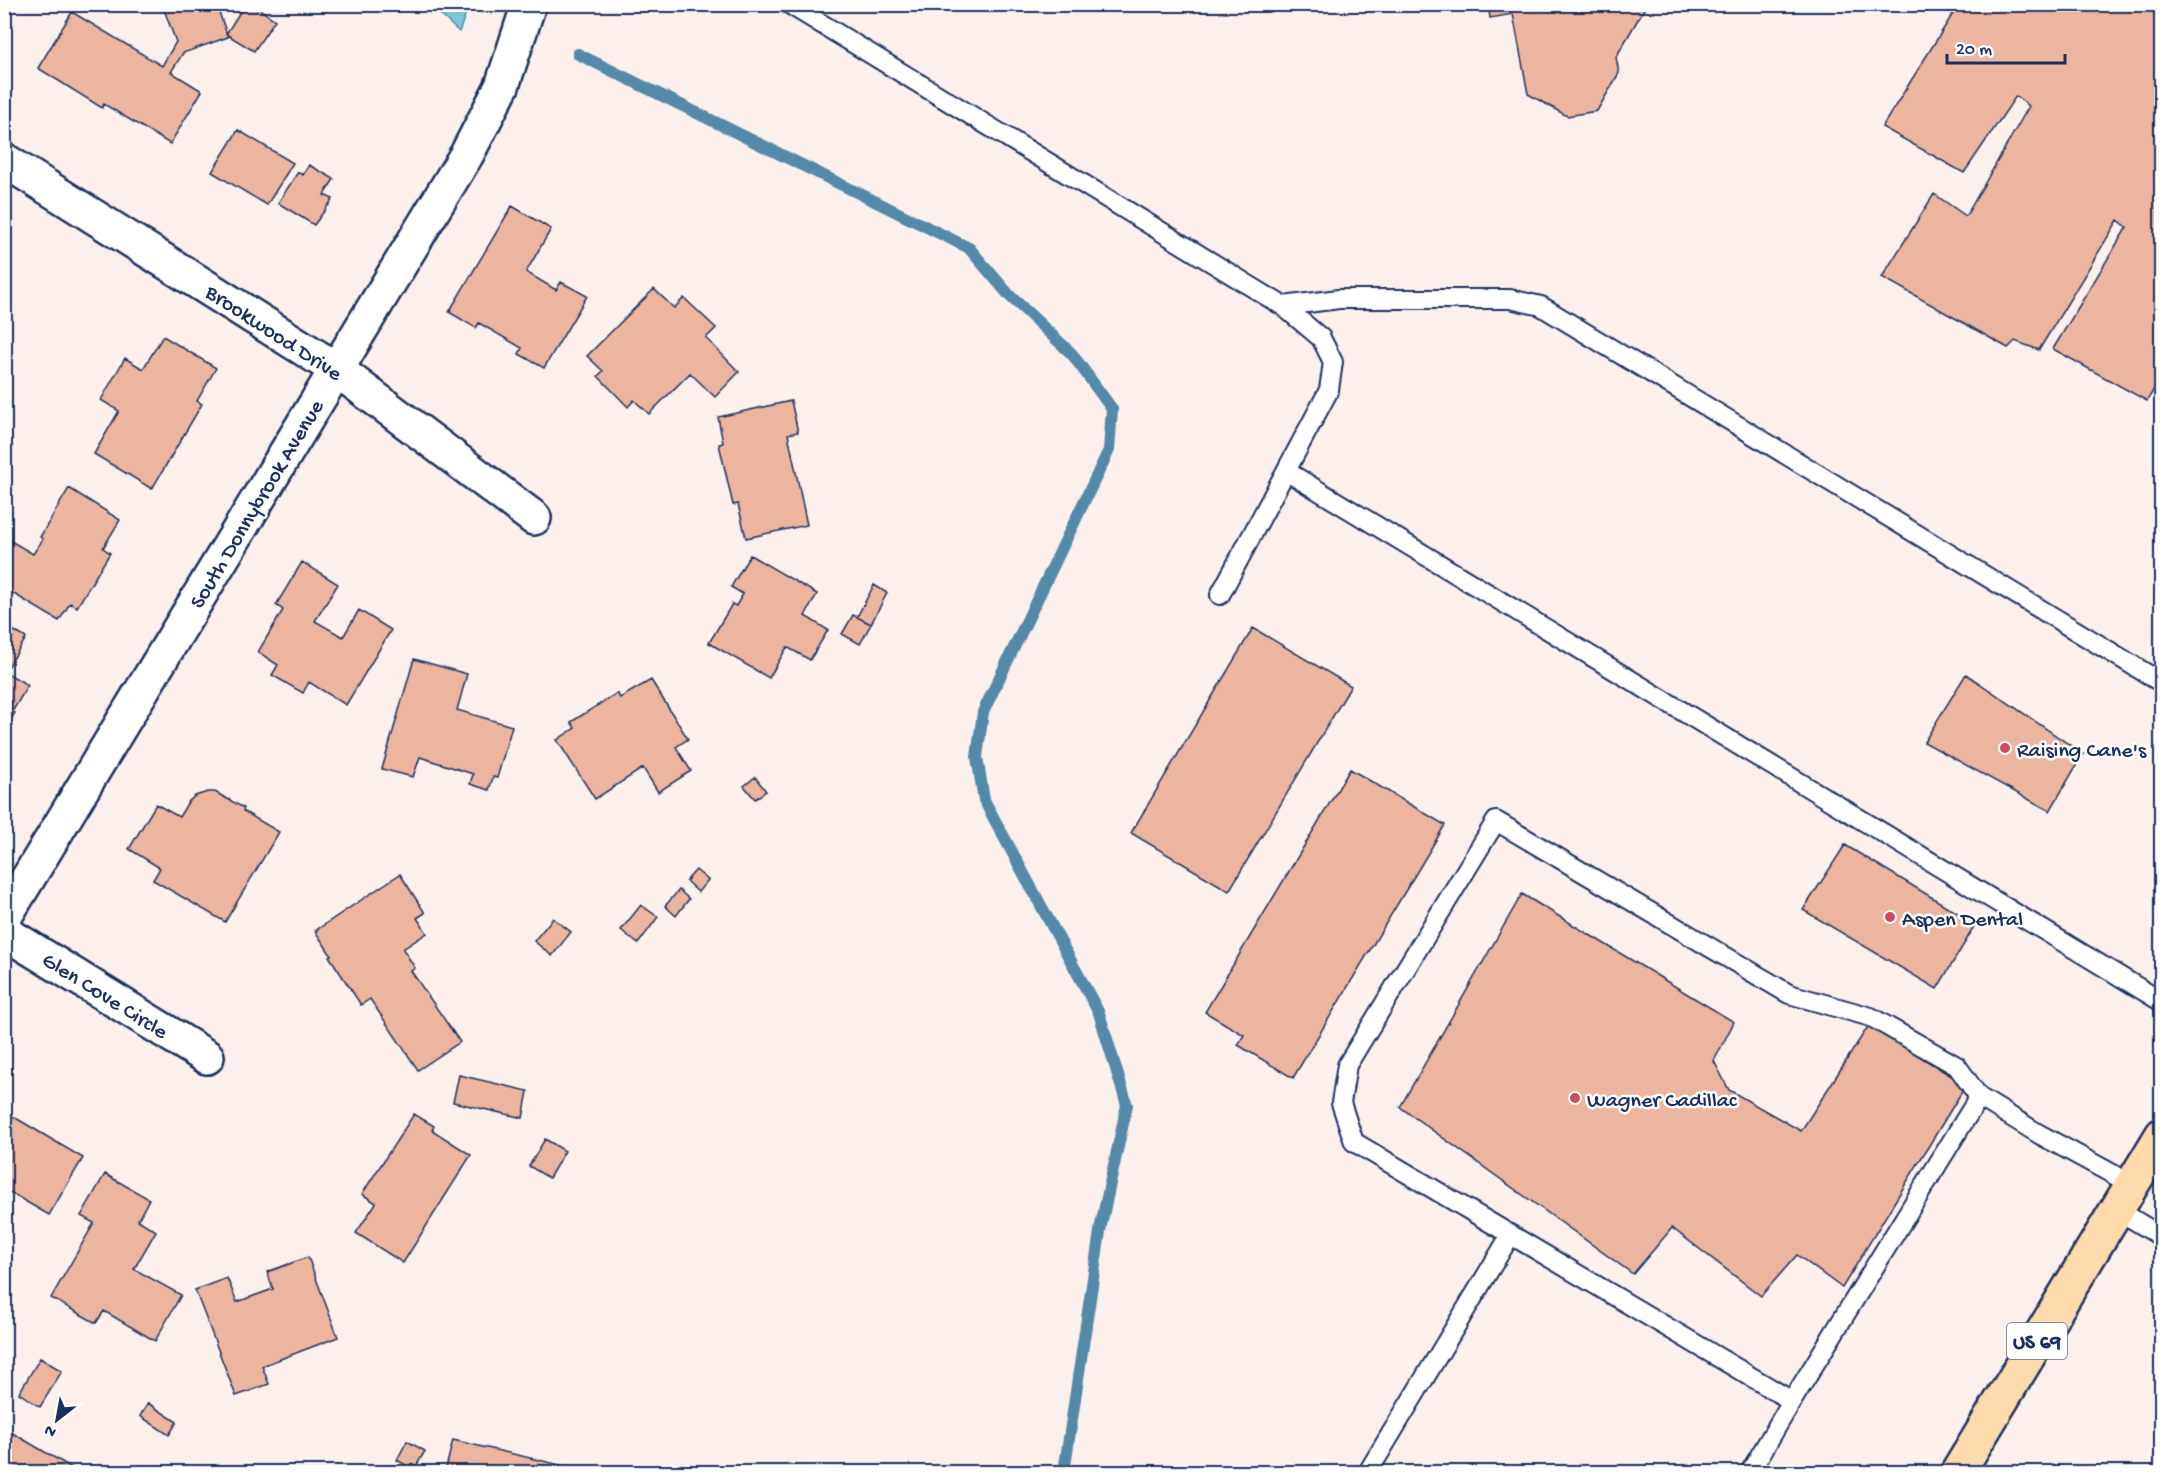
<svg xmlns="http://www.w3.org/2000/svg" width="2166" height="1477" viewBox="0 0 2166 1477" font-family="'Gochi Hand',sans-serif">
<rect width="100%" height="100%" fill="#fbf0ec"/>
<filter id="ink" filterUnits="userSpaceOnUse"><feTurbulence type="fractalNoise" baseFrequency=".0167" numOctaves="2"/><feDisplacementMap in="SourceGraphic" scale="12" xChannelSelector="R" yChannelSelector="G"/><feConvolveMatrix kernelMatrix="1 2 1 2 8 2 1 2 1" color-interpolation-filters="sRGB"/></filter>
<g filter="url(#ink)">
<path fill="#7cc5dc" stroke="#5589aa" stroke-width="1.5" d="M430,5H469L459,32Z"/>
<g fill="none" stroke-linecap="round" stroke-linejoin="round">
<path stroke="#5589aa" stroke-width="12" d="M578,54L969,248L1010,296L1072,354L1112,409L1109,450L983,712L977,757L984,800L1099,1013L1127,1105L1101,1225L1064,1472"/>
</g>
<path fill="#ebb59f" stroke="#1b2f5e" stroke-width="1.5" d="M162,4H216L228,37L183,53L171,72L202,91L170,144L104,104L102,108L38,68L72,12L162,66L176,42Z
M245,4H252L275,20L254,51L226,34Z
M1488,4H1647L1616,57L1619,73L1597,111L1567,116L1528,94L1513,14L1490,18Z
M1959,4H2162V375L2147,401L2053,349L2127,227L2118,220L2039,350L2015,341L2008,348L1882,277L1934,194L1966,216L2029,106L2016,96L1964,173L1882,127Z
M238,130L293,163L267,205L212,172Z
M309,165L334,179L324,195L333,199L314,225L278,203L298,172L303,175Z
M512,206L551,229L526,272L556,290L561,282L587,296L544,368L519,354L522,348L479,323L476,328L449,312Z
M654,289L674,308L684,298L716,328L706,338L739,372L715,397L690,373L649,414L634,400L628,407L598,376L603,371L587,356Z
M163,336L216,368L197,401L202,404L152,489L94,454L119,411L101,400L125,358L143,369Z
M791,401L798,432L788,434L807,525L746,538L738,504L733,505L719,444L723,443L718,417Z
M69,488L120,520L103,548L110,553L77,607L70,603L59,621L4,588V537L33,554L43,539L40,537Z
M750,555L817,594L805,616L828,630L810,660L787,647L769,678L709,643L732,604L736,606L743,594L731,587Z
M302,562L338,584L315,621L343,637L359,610L391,630L346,705L309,682L303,693L272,675L278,665L258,652L283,610L276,605Z
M874,585L887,593L871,624L857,617Z
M853,615L871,624L860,644L842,634Z
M4,625L26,638L5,672L28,685L12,712L15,713L4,730Z
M1253,628L1351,686L1229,891L1131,833Z
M414,659L467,674L457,710L512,726L497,778L493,777L489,790L470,784L473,774L420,757L413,777L382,769Z
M1966,674L2083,754L2050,811L1924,742Z
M651,680L688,739L676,747L691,771L658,792L643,768L595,799L557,740L575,728L571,722L617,693L620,698Z
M1350,769L1445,825L1293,1078L1238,1045L1244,1035L1205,1012Z
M755,777L766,791L755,799L744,786Z
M208,792H215L244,808L243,811L279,832L225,922L153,880L160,868L129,849L156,804L179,817L188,802L195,796Z
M1845,845L1976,924L1937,989L1803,910Z
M696,870L708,880L698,892L686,881Z
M400,874L425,913L417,918L427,933L403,949L415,968L411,971L460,1042L418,1070L370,999L361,1005L329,956L331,955L315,931Z
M679,890L689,899L676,916L665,906Z
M1522,894L1734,1022L1714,1061L1729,1090L1801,1131L1869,1025L1966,1085L1842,1288L1797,1255L1761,1296L1672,1228L1633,1274L1400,1107Z
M641,905L658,917L638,944L621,930Z
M553,918L571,932L552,956L534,941Z
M459,1075L528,1091L523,1118L453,1102Z
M4,1111L83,1158L49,1215L4,1189Z
M414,1114L434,1126L432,1130L471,1155L403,1263L356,1233L376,1203L362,1194Z
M545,1139L565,1151L549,1178L529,1166Z
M105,1174L149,1199L138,1220L156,1231L134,1269L181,1295L155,1341L104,1311L96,1323L51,1298L94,1223L81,1216Z
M308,1257L338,1337L262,1366L269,1384L236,1396L195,1290L227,1278L237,1302L273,1289L267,1272Z
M40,1358L62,1371L40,1407L19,1393Z
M148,1403L177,1422L169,1435L140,1416Z
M4,1428L79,1472H4Z
M453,1440L569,1467L567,1472H445Z
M407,1441L425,1451L414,1470L397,1460Z"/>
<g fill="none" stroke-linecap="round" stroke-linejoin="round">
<defs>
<path id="lane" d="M789,4L1283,306L1321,338L1333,362L1329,390L1220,595
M1283,306L1339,299H1510L1541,306L2162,683
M1286,471L2162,1002
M1979,1097L1957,1066L1871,1017L1789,994L1496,821L1347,1065L1341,1103L1354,1142L1792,1401L1979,1097L2039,1134L2131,1184
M2116,1209L2162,1237
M1368,1472L1510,1236
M1750,1472L1792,1401"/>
<path id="street" d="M4,160L336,369L534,518
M4,918L467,154L502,86L529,4
M4,932L207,1057"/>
<path id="primary" d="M1958,1472L2162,1135"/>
</defs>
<use href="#lane" stroke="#1b2f5e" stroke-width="22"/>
<use href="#street" stroke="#1b2f5e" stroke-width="38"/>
<use href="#primary" stroke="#1b2f5e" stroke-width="38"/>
<use href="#lane" stroke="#fff" stroke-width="18"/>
<use href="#street" stroke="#fff" stroke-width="33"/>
<use href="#primary" stroke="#fedbac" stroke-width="33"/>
</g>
</g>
<g fill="#d1495b" stroke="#fff" stroke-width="2">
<circle cx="2005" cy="748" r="6"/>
<circle cx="1890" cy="917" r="6"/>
<circle cx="1575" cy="1098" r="6"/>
</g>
<g text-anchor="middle" stroke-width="5" stroke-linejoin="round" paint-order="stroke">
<rect fill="#fff" stroke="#5f6d8e" stroke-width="1.5" x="2007" y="1323" width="60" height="36" rx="4.5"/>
<g font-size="21" font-weight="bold" fill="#1b2f5e">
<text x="2037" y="1348">US 69</text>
</g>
<g font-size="22" fill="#1b2f5e" stroke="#fff">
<text transform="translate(275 331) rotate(33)" y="8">Brookwood Drive</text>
<text transform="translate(255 503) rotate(-59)" y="8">South Donnybrook Avenue</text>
<text transform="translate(106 994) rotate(32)" y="8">Glen Cove Circle</text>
</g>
<g font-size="22" fill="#1b2f5e" stroke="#fff" text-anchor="start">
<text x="2017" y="756">Raising Cane's</text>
<text x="1902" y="925">Aspen Dental</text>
<text x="1587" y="1106">Wagner Cadillac</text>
</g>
</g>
<rect width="2166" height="1477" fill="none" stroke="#fff" stroke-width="24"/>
<rect x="12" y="12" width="2142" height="1453" fill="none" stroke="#1b2f5e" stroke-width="2" filter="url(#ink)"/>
<g transform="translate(57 1420) rotate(211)" stroke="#ffffff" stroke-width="4.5" paint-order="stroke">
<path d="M0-4.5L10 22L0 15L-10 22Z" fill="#1b2f5e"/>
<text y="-9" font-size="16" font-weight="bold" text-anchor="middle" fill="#1b2f5e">N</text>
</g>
<path d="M1947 54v9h118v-9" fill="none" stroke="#1b2f5e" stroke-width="3"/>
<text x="1956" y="54" font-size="18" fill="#1b2f5e" stroke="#ffffff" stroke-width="4.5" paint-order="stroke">20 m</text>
</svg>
